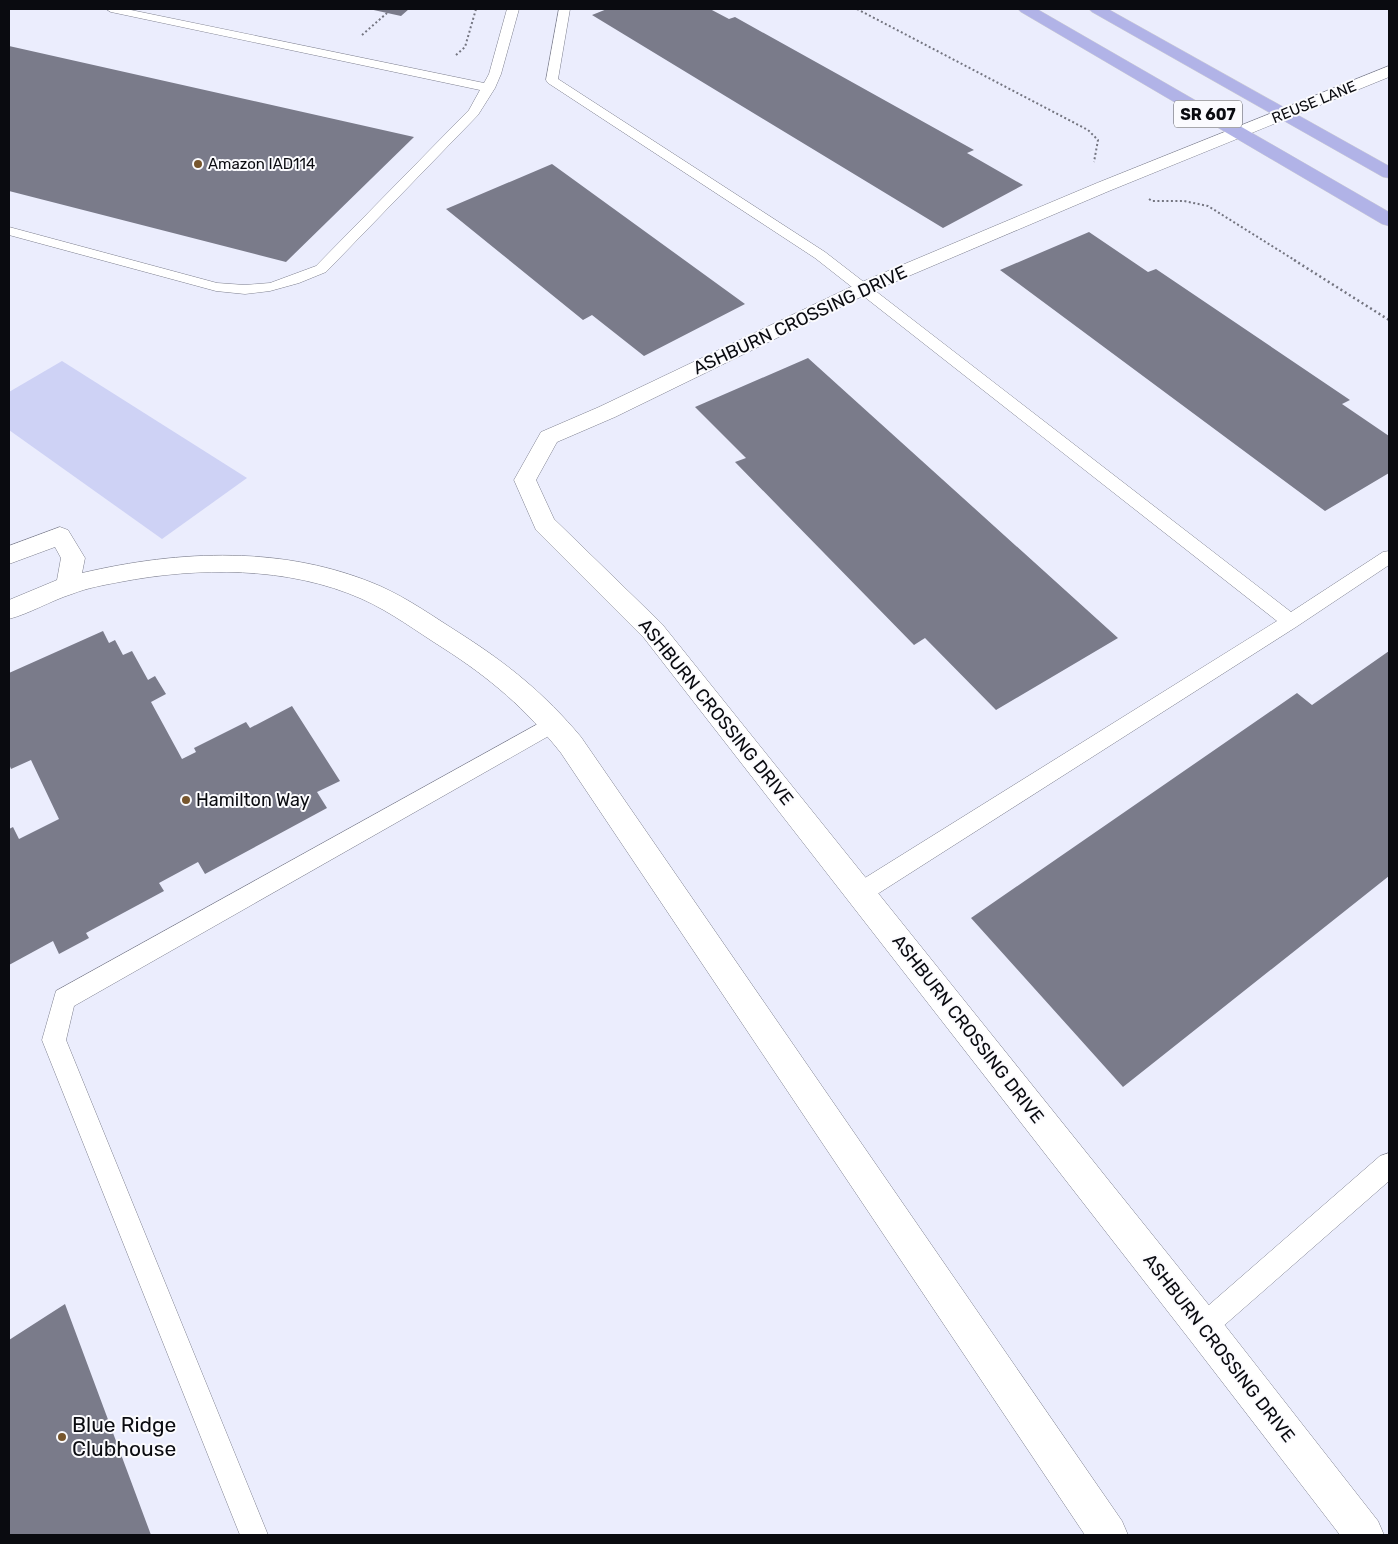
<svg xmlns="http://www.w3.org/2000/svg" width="1398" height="1544" viewBox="0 0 1398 1544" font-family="Rubik,sans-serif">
<rect width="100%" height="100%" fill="#ebedfd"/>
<path fill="#ced2f5" d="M62,361L247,478L162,539L9,430V392Z"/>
<path fill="#7a7b8a" d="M369,9H409L401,16Z
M607,9H710L729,19L735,17L974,150L967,153L1023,185L943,228L592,15Z
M9,46L414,137L286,262L9,191Z
M552,164L745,304L644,356L592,315L583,320L446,209Z
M1089,232L1148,272L1156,269L1350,400L1342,404L1389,436V473L1325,511L1000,270Z
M808,358L1118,638L996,710L925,638L914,645L735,462L746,458L695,407Z
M103,631L109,643L115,640L123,655L132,651L148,680L155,676L166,694L151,702L182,759L196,752L194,748L246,722L250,728L292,706L340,781L317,792L327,808L205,874L198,862L159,883L164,891L86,933L89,938L59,954L53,941L9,965V829L13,827L19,839L59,819L31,760L11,769L9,764V673Z
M1389,651V876L1123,1087L971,918L1297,693L1312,705Z
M65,1304L151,1535H9V1340Z"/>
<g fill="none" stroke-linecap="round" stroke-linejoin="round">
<defs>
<path id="service" d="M106,9H126L484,83L489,74L507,9H519L501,74L495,88L478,115L326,272L299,283L270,291L245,294L216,291L9,235V227L217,283L245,285L270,283L316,266L469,110L480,90L111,12Z
M559,9H570L558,79L825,252L1291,612L1383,552L1389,551V565L1296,627L868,900L860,903L852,900L849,893L852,886L1277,621L815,258L548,83L546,80Z
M554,715L561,717L564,723L561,729L74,1006L66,1040L268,1535H240L42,1040L56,991Z
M1389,1153V1181L1212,1336L1203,1340L1194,1336L1190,1327L1194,1318L1380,1156Z"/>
<path id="minor" d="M1389,66V77L1109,191L871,292L615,417L557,442L536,480L554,519L662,624L1216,1314L1378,1521L1384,1535H1340L1190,1340L644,638L536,530L514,480L541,432L599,407L857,284L1097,183Z
M60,527L68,530L85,558L82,573C180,550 285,545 380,586C409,599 434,617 461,634C508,664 545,694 581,737L1122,1521L1128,1535H1085L561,753C526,709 490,678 443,648C416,631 391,612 362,599C288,566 198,567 120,582C104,585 87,588 72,594C50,601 31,613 9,619V600L57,580L61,558L55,547L9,564V546Z"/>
<path id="primary" d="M1018,9H1037L1389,212V226L1382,224L1021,12Z
M1089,9H1108L1389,166V178L1383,177L1092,12Z"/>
</defs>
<use href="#service" stroke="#7d7f8e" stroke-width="1"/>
<use href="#minor" stroke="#7d7f8e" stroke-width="1"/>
<use href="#primary" stroke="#d3d3d4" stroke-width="1"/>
<path stroke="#747580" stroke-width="2" stroke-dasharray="2 2.5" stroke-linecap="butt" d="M857,9L1088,130L1098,140L1094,162
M362,35L387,13
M456,55L465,47L476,9
M1149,199L1152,201H1184L1208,206L1296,261"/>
<path stroke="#747580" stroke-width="2.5" stroke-dasharray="2 3" stroke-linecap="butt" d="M1294,260L1389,320"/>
<use href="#service" fill="#fff" fill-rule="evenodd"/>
<use href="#minor" fill="#fff" fill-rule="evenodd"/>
<use href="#primary" fill="#b1b3e7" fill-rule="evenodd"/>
</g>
<g fill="#77562d" stroke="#fbfbfe" stroke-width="2">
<circle cx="198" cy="164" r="5"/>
<circle cx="186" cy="800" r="5"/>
<circle cx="62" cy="1437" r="5"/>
</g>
<g text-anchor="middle" stroke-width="4" stroke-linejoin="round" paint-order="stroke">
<g font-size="15" fill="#0a0b10" stroke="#fbfbfe">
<text transform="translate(1314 102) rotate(-22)" y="5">REUSE LANE</text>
</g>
<g font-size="15" fill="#0a0b10" stroke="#fbfbfe" text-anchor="start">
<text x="208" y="169">Amazon IAD114</text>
</g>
<rect fill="#fbfbfe" stroke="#525357" stroke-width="1" x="1174" y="100.5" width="68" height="27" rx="4"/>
<g font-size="16" font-weight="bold" fill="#0a0b10">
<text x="1208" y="120">SR 607</text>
</g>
<g font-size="18" fill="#0a0b10" stroke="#fbfbfe">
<text transform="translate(800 320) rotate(-25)" y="6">ASHBURN CROSSING DRIVE</text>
<text transform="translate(716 712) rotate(51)" y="6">ASHBURN CROSSING DRIVE</text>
<text transform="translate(968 1029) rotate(52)" y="6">ASHBURN CROSSING DRIVE</text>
<text transform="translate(1219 1348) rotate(52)" y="6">ASHBURN CROSSING DRIVE</text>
</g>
<g font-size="18" fill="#0a0b10" stroke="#fbfbfe" text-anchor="start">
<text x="196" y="806">Hamilton Way</text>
</g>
<g font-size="21" fill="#0a0b10" stroke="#fbfbfe" text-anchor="start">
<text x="72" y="1432">Blue Ridge<tspan x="72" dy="24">Clubhouse</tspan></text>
</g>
</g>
<rect width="1398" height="1544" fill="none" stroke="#0a0b10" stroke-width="20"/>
</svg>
